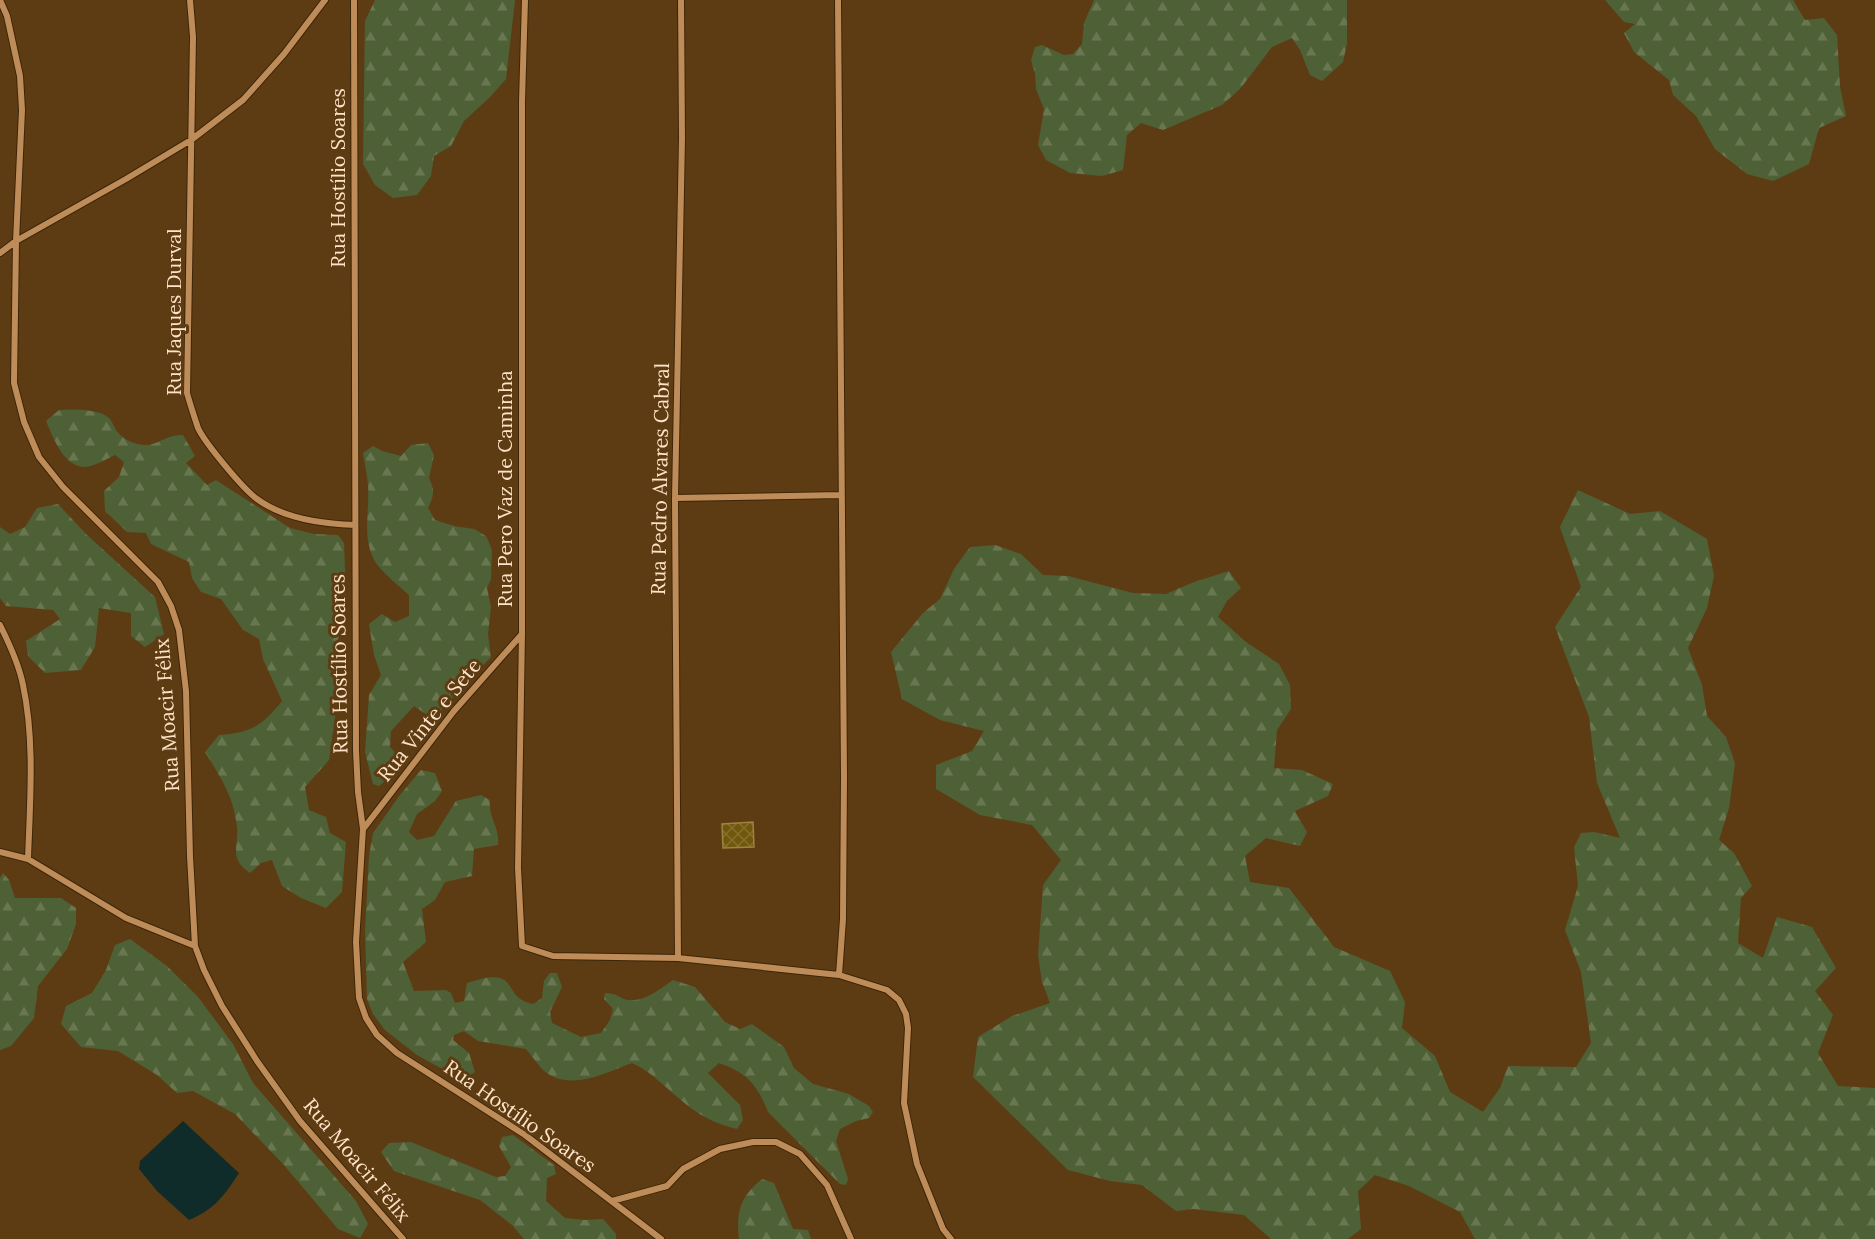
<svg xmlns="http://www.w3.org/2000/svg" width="1875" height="1239" viewBox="0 0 1875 1239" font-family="Lora,serif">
<defs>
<pattern id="forest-firs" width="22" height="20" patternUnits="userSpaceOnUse" patternTransform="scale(1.5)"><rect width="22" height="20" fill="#4e6035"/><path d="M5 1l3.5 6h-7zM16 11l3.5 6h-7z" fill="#697751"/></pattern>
<pattern id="building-cross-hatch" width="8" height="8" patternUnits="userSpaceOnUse" patternTransform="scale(1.5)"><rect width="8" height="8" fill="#71570c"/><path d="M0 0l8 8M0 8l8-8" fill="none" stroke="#866f2e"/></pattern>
</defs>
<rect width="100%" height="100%" fill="#5e3c13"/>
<path fill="url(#forest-firs)" d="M375,0H515L506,79L490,97L464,121L451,146L434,156L431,176L417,195L393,198L375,185L363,164L365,21Z
M1094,0H1347V43L1343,62L1322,81L1310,75L1300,50L1292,38L1272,47L1240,89L1222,105L1163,130L1141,123L1127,135L1123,170L1102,176L1070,173L1046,160L1038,145L1044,109L1036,89L1035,73L1031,60L1035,47L1042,45L1064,55L1073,54L1082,44L1084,23Z
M1605,0H1793L1805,20L1824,18L1837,35L1840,87L1846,116L1819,128L1809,164L1773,181L1747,174L1715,149L1696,116L1673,95L1669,80L1634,52L1624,33L1635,24L1624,22Z
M59,410C74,410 97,408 109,418C112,421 114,427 116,430C122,439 133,444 144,445C157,446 167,434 183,435L195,456L186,463L207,485L216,480L290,528L314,534L338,535L344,543L346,596L341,632L335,646L339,689L329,760L305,787L309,810L326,817L330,833L346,842L342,892L326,908L301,898L282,886L272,860L261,863L250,873C228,858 239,847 237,827C236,819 234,810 232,803C226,785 215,768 205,752L219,735C251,733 262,726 282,701L263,659L259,639L243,630L221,599L201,592L192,578L189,562L151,544L146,533L127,532L105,511L104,491L119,477L124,462L115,455C107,459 93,467 84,467C63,466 53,437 46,421Z
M428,443L434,455L429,478C435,490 434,496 428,508L435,520L454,526L474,529L486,536L492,550L491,579L487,588L491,607L488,634L491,657L433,719L414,706L391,731L390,747L405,763L379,786L373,784L365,752L369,695L381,675L374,655L369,624L382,614L395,622L409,616V595C398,585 385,575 376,563C361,540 370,511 368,485C367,475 365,464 363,453L373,446L382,451L401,456L411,445Z
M1578,490L1630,514L1660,511L1707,539L1714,576L1707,608L1688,648L1702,685L1707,716L1726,737L1735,763L1729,808L1719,840L1734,853L1752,886L1741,898L1738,943L1763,958L1777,917L1812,927L1836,968L1815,991L1833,1015L1818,1053L1838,1086L1875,1088V1239H1475L1460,1212L1409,1186L1375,1175L1358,1191L1361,1229L1348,1239H1271L1244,1215L1194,1209L1176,1211L1142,1185L1110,1181L1068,1170L973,1077L978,1037L1012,1016L1050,1003L1042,982L1038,955L1043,885L1061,860L1032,825L980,815L936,789V765L972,751L984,731L940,720L902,699L891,652L923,613L940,599L954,569L970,547L995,545L1021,554L1043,575L1068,576L1133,593L1166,594L1194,582L1229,571L1241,588L1227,601L1218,617L1246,642L1279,664L1290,685L1291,709L1277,730L1274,768L1302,770L1333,784L1328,796L1295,811L1307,832L1300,846L1266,838L1245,856L1250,882L1289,888L1334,947L1390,971L1405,1002L1402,1028L1435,1056L1450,1092L1483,1112L1500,1088L1508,1066L1576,1067L1591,1043L1581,972L1565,930L1578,886L1574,847L1581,833L1594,832L1620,838L1597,783L1589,717L1555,627L1581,587L1560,527Z
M58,504L86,534L155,597L164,634L145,647L131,636V613L99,608L95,647L81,670L45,673L28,656L26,641L60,619L53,610L6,606L0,598V527L10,534L25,527L37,508Z
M421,770L435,773L442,791L435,801L417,814L409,832L417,840L434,836L456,801L481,795L490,800C488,818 500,827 498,845L474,849L472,876L445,882L435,900L422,909L426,942L403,962L414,991L446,990L451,993L455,1003L464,1001L467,983C523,964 499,997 533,1004L542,998L544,981L550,973H557L562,987L550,1012L552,1023L581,1037L601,1033L610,1020L613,1009L604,999L605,993C618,993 620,999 628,1000C645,1002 660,989 673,980L695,987L725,1022L740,1029L752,1024L784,1047L794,1068L813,1084L849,1094L869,1106L873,1112L869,1118L856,1121L840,1129L836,1141L848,1179L846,1185L840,1184L768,1112C757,1084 747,1073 719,1063L708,1073L740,1105L743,1120L737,1129C707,1122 689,1108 667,1088C655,1078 646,1069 632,1063C604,1073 567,1094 541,1068C536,1062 531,1055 526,1049L478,1041L464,1031L454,1035L453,1040L469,1053L475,1072L462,1080L417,1055L385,1030L373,1014L367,999L365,931L369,856L373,833L400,795Z
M3,873L9,880L15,898H61L76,908V924L67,949L38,986L34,1018L11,1046L0,1050V878Z
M130,939L167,966L198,997L233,1044L253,1083L356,1201L368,1224L360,1238L338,1229L283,1164L235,1114L193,1091L177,1093L157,1075L118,1051L81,1047L61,1024L66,1006L92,993L106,970L115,945Z
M513,1135L554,1165L556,1174L547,1178L546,1201L565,1218L585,1220L603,1219L616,1234V1239H524L512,1225L480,1200L394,1171L381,1152L389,1143L411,1142L496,1177L505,1176L511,1167L499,1146L502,1137Z
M762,1179L774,1183L793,1229L808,1230L811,1239H739C736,1212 740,1197 762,1179Z"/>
<path fill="#102c2a" d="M183,1121L239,1173C224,1196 215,1209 189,1220L157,1191L139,1169L140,1161Z"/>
<path fill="url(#building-cross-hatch)" stroke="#9e8341" stroke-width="1.5" d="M753,822L754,847L723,848L722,824Z"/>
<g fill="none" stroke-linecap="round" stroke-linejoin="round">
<defs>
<path id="minor" d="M0,0L7,16L20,76L22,110L16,241L14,383L24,422L39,457L63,487L158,582L171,606L179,630L186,691L190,856L195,946L204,970L222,1006L257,1061L300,1121L403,1239
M190,0L193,37L187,393C190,404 194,416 198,428C205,443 243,489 257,499C284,519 323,524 355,525
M354,0L356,751L358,792L363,829L356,942L359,998L366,1018L377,1035L397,1053L525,1135L661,1239
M525,0L522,101V633L518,868L522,946L553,956L678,958L839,975L887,990L899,1000L906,1014L908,1028L904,1103L917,1164L943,1229L951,1239
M838,0L844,777L843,919L839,975
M0,253L16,241L126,179L191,140L243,100L284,54L325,0
M675,498L841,495
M0,625C9,643 19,664 23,685C35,741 30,801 28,859
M364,828L454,711L522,634
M0,852L28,859L126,918L195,946
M678,958L675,498L682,138L681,0
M612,1201L667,1186L683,1169L720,1149L753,1142H776L800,1154L827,1185L851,1239"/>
</defs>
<use href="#minor" stroke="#3d2508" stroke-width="8"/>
<use href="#minor" stroke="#be8c58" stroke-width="6"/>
</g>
<g text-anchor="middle" stroke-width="6" stroke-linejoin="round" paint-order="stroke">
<g font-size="20" fill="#fee3c8" stroke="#5e3c13">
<text transform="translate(338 178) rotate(-90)" y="7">Rua Hostílio Soares</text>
<text transform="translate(174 312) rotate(-90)" y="7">Rua Jaques Durval</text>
<text transform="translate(660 479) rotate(-89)" y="7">Rua Pedro Alvares Cabral</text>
<text transform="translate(505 489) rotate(-90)" y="7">Rua Pero Vaz de Caminha</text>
<text transform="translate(339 664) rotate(-91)" y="7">Rua Hostílio Soares</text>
<text transform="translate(167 715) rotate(-94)" y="7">Rua Moacir Félix</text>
<text transform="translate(429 720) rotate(-51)" y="7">Rua Vinte e Sete</text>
<text transform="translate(520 1116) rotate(35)" y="7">Rua Hostílio Soares</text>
<text transform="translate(357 1160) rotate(50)" y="7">Rua Moacir Félix</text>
</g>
</g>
</svg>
